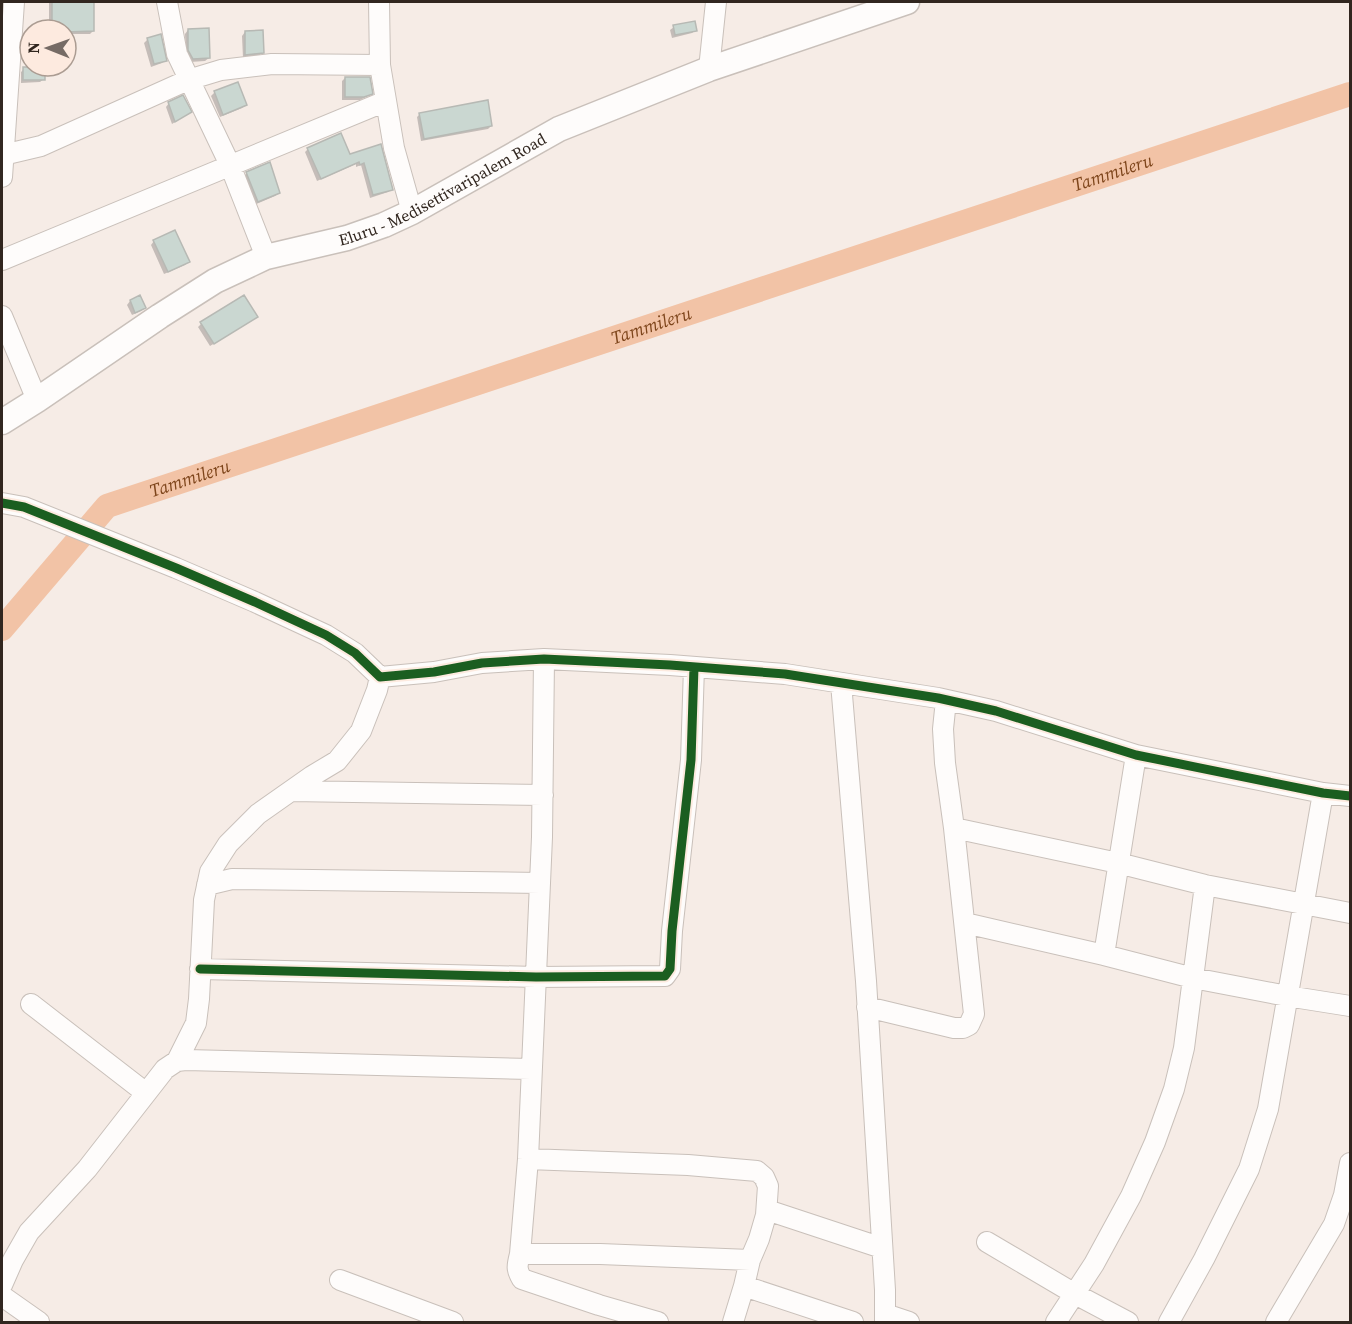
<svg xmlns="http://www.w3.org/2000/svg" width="1352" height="1324" viewBox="0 0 1352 1324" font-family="'Source Serif 4',serif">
<rect width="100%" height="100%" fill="#f6ece6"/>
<path fill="#0003" d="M49,2H93V31L90,34H66V30H49Z
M674,27L696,30L692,33L672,38L670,30Z
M188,30L209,58L205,61L190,62L186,52L185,34Z
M245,32L262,52L259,56L243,58L242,36Z
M160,36L165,60L162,63L151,67L144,43L147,40Z
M24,69L44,79L40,82L21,83V72Z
M345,78L371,93L368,96L360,100H342V81Z
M215,92L245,105L242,108L220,117L211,96Z
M169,103L190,112L172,124L166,107Z
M420,114L491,126L488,129L421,141L417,117Z
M380,146L392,189L388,192L370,198L361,165L356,167V164L317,181L305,152L308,149L349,156Z
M247,173L279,193L275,196L254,205L243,177Z
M154,241L188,262L185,265L164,274L151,245Z
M140,297L144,308L141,311L132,315L127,305L130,301Z
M253,320L210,346L198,327L201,324Z"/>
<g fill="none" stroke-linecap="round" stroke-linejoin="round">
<path stroke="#f2c3a6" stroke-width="24" id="s1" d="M2,629L107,506L1350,94"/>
</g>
<path fill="#cad7d1" stroke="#b7b9b4" stroke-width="1.5" d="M52,2H94V31L66,32V30H52Z
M695,21L697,31L675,35L673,25Z
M209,28L210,58L193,59L188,50V29Z
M263,30L264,53L245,55V31Z
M161,34L167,61L154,64L147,38Z
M23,67H45V80H23Z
M345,77H370L373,94L364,97H345Z
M238,82L247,105L223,115L214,91Z
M183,95L192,112L175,122L168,102Z
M488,100L492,126L424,139L419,113Z
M341,133L350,154L381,144L393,190L373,195L364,163L360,165L359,162L321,179L307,148Z
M270,162L280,193L258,202L246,172Z
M175,230L190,262L168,272L153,240Z
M140,295L146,308L135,313L130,300Z
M244,295L258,317L214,344L200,322Z"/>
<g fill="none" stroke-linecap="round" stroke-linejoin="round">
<defs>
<path id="minor" d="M167,2L177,54L230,165L266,257
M379,2L380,65L394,148L412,212
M709,69L716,2
M3,155L41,146L188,80L221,70L272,64L380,65
M2,177L14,2
M2,260L386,101
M2,316L37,400
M2,503L24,507L59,521L176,568L255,602L326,635L355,653L380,677L434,672L482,663L544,659L670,665L785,674L938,698L996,711L1136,755L1323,793L1350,796
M544,659L542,837L528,1159L520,1254C517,1266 516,1269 522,1279L599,1305L658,1322
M841,683L866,981L885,1290V1322
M291,791L543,795
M954,828L1118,863L1205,885L1350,913
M207,885L232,879L540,883
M965,923L1104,955L1193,978L1287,996L1350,1006
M1104,955L1136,755
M200,969L536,977L665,976L670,969L672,931L691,760L694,667
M31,1004L146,1093
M867,1007L954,1028H963L969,1025L974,1014L954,828L945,763L943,729L946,700
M177,1061L196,1023L199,999L204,900L210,872L228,844L258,814L312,776L337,761L361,731L377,690L380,677
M528,1159L688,1165L757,1171L764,1177L768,1186L766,1215L759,1239L750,1260L744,1286L733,1322
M767,1210L882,1248
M987,1242L1075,1294L1128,1322
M520,1254H600L750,1260
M340,1280L453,1322
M2,1285L13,1260L29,1232L87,1169L165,1069L177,1061L186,1060L531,1069
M744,1286L853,1322
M2,1296L39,1322
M885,1314L909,1322
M1056,1322L1094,1264L1131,1196L1155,1142L1174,1089L1184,1048L1205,885
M1169,1322L1204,1259L1249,1169L1268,1109L1323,793
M1276,1322L1334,1224L1344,1195L1350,1163"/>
<g id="major">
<path id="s2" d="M2,422L37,400L160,316L215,281L266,257L347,238L384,225L412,212L559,129L709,69L907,2"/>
</g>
</defs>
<use href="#minor" stroke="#c9c0ba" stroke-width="22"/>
<use href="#major" stroke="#c9c0ba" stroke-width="27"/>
<use href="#minor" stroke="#fefcfb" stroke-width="20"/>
<use href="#major" stroke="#fefcfb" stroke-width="24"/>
<defs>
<path id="cycleway" d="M2,503L24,507L59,521L176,568L255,602L326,635L355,653L380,677L434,672L482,663L544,659L670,665L785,674L938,698L996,711L1136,755L1323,793L1350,796
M200,969L536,977L665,976L670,969L672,931L691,760L694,667"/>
</defs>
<use href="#cycleway" stroke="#fdeadf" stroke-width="13"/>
<use href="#cycleway" stroke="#1b5e20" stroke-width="9"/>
</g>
<g text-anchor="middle" stroke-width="5" stroke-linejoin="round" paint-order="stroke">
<g font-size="16" fill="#31261f" stroke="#fdeadf">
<text dy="6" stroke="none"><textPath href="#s2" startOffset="502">Eluru - Medisettivaripalem Road</textPath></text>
</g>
<g font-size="18" font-style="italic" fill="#7e451b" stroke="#fdeadf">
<text dy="6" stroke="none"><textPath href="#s1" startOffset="1221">Tammileru</textPath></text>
<text dy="6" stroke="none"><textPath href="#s1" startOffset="735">Tammileru</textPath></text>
<text dy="6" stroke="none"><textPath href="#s1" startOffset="249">Tammileru</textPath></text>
</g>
</g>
<rect width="1352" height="1324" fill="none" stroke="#31261f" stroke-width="6"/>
<g transform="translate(48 48) rotate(271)"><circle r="28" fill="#fdeadf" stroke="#ab9c92" stroke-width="1.5"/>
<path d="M0-4.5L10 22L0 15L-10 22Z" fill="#766b65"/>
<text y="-9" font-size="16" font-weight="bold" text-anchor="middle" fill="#31261f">N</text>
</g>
</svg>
